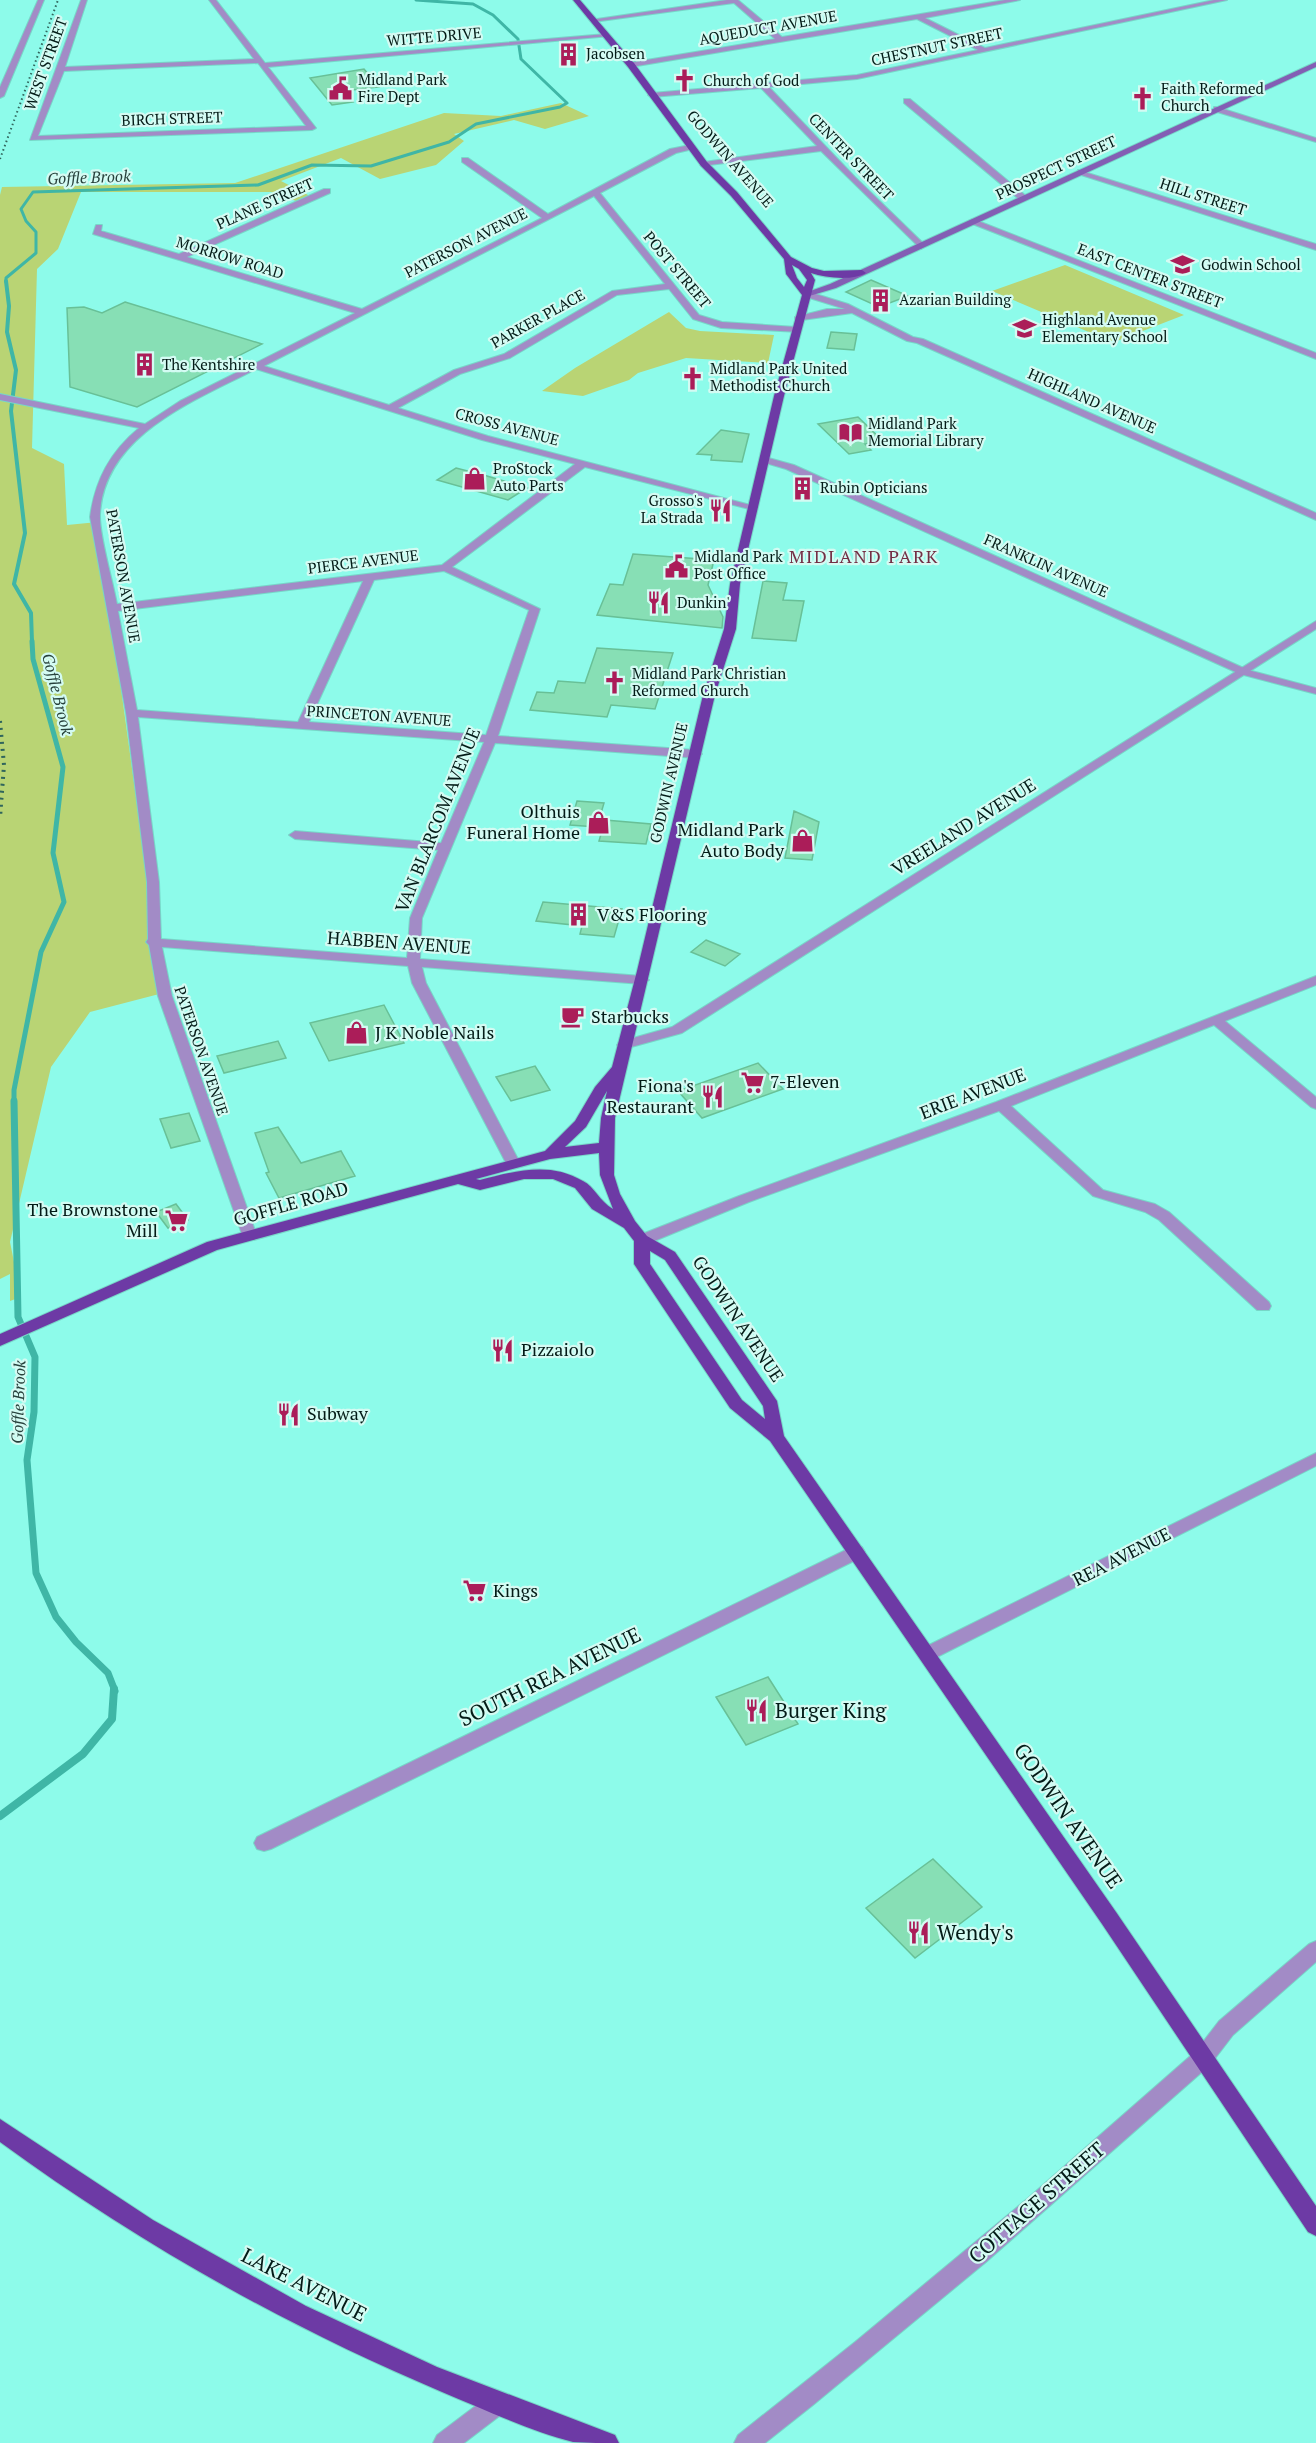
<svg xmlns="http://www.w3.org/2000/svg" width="1316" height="2443" viewBox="0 0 1316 2443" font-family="'PT Serif',serif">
<rect width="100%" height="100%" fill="#8dfbea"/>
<path fill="#b9d474" d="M561,103L589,116L545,129L514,120L454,134L464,141L436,165L380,179L341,158L281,181L312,197L299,202L271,192H81L58,249L37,269L32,448L64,464L67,525L98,522L163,993L90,1012L51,1067L10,1242L21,1297L10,1301V1274L0,1279V195L2,187L235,183L444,113L501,116Z
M1065,265L1184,315L1117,341H1110L992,291Z
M669,312L686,328L700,331L774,335L768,363L686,358L638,373L629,380L583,396L542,391L575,368Z"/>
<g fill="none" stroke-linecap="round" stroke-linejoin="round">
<path stroke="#3fb6a6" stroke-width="3" d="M6,282V278L36,253V232L26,221L21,209L33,192L258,185L312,165L371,166L449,142L476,124L560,107L567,103L521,59L518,39L493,15L473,4L416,0"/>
<path stroke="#3fb6a6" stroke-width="4" d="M6,281L9,306L7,332L16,370L11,411L25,533L14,584L31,613L32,642"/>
<path stroke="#3fb6a6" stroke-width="5" d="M14,1102V1090L41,952L64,902L53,853L63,767L33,659L32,641"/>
<path stroke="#3fb6a6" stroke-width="7" d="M14,1101L18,1317L35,1357L34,1412L27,1460L36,1573L56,1617L76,1642L108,1673L115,1691"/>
<path stroke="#3fb6a6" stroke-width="8" d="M0,1816L83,1754L112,1719L114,1689"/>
</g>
<path fill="#87dfb5" stroke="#68c097" stroke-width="1.5" d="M364,69L379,87L343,91L353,102L332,105L310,78Z
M871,280L908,296L879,307L846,292Z
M125,302L262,344L137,407L70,387L67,308L84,307L102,313Z
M831,332L857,334L854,350L827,348Z
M858,417L883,441L865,444L871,450L849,454L818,424Z
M721,430L749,434L742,462L711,460L712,455L697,454Z
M456,468L487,476L527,488L508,500L437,480Z
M633,554L714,560L708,585L723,617L722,628L597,615L610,584L623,585Z
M763,581L787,583L783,600L804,601L796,641L752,638Z
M597,648L673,653L655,709L611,705L607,717L530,710L537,692L554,693L558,681L585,683Z
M577,801L604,803L597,827L570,825Z
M794,811L819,822L812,860L785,858Z
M605,820L651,824L646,844L599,841Z
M543,902L622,909L614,937L580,934L582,926L536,921Z
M706,940L740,954L725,966L691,952Z
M384,1005L404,1043L329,1061L310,1023Z
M278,1041L286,1058L224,1073L217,1056Z
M758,1063L783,1089L702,1118L678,1091Z
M535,1066L550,1090L511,1101L496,1077Z
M189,1113L200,1141L171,1148L160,1119Z
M278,1127L301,1163L341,1151L355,1176L279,1198L266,1173L269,1172L255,1133Z
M176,1204L188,1220L168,1228L156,1212Z
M768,1677L798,1724L746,1745L716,1697Z
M933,1859L982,1907L915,1958L866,1908Z"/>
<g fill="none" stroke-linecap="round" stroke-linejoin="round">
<defs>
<path id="minor" d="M38,0H44L4,96L0,98V87Z
M81,0H87L65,67L254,59L209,0H216L265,63L606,34L610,36L268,67L316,128L312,130L30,140ZM258,63L306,126L38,136L64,71Z
M727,0H738L782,37L1005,0H1020L925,18L985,48L1214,0H1227L857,79L769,87L855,177L924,244L925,246L921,249L821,151L701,166L700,164L704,162L817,146L761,88L652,97L648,95L652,93L857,75L978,50L917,19L631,67L628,63L775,39L734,3L593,22L590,20Z
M904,99H910L1026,196V200H1020L904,103Z
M1217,107L1316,138V142L1214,111V107Z
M690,145L694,147L693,149L676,153L600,193L699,315L722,322L796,327L801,330L799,332L721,328L693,319L669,289L617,295L510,358L460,374L398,408L488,436L758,507L753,510L585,467L452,567L540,609L498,736L696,750L702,754L696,758L495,743L422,918L420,959L642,976L649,980L642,984L422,967L426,983L520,1163L513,1168L506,1163L412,983L408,966L162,947L172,996L257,1236L254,1240H244L158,996L149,945L146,942L148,939L147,882L126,713L90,517C95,480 110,452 139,428L0,400V394L145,424L180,401L355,313L93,234L96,225H102L101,231L179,254L324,189H330V193L187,257L362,309L542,218L462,162V158H468L548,214L670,149ZM594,196L665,284L612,291L504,354L454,370L389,405L264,366ZM256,369L482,440L575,464L442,565L117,604C113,581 99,535 100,514C105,434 195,401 256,369ZM444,571L529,610L486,735L309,722L374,580ZM363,581L298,722L137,710L118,611ZM138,717L484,742L441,843L295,831L289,835L295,839L438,850L410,918L407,958L161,939L159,882Z
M1078,170L1316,244V250L1078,174Z
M973,219L1316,353V359L970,223L969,221Z
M806,291L848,304L913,337L923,339L1316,513V520L917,343L907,341L852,313L795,321V317L827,309H845L803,296V292Z
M1316,621V629L682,1033L624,1049L617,1045L619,1042L672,1027Z
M1316,976V985L1225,1021L1316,1097V1109L1311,1107L1214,1025L1011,1106L1103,1190L1155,1204L1169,1212L1269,1302L1271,1306L1269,1310H1257L1159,1220L1145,1212L1093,1196L999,1111L749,1202L647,1244L642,1245L634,1240L637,1236L739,1196L996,1102Z
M1316,1453V1466L933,1659L927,1661L921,1659L918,1654L921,1649Z
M856,1545L862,1547L865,1552L862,1557L271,1849L264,1851L257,1849L254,1843L257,1837Z
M1316,1941V1962L1233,2035L1210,2065L986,2262L813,2405L765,2443H734L738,2435L855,2342L1027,2199L1196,2051L1219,2021L1309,1944Z
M498,2392L506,2395L509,2403L506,2411L464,2443H433L437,2435L490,2395Z"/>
<path id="tertiary" d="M765,457L794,465L1248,670L1316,688V694L1240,674L786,469L762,462V458Z"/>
<path id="secondary" d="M1316,62V67L836,288L806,297L802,294L830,284Z"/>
<path id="primary" d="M573,0H580L634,63L707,162L737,192L791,257L812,268L824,271L862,270L866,273C853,281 826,278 811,273L815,280L784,396L740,584L736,629L715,695L615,1118L614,1175L620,1194L635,1221L647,1236L675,1252L777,1401L784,1436L1116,1912L1316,2206V2236L1308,2232L1102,1924L770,1441L730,1408L634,1264V1241L624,1228L592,1209L575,1188L553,1179H524L480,1190L458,1184L217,1250L0,1346V1334L207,1242L545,1151L575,1121L595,1087L612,1067L637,971L703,695L724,629L730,584L774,396L802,295L786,274L784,259L731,196L701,166L628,67ZM792,265L799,269L807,280L804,287L797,278ZM607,1091L601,1118L599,1143L565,1147L586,1127ZM599,1153L600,1175L613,1209C599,1201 595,1187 583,1181C550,1161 515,1171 480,1180L476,1179L550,1159ZM650,1251L665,1260L763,1406L765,1419L742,1400L650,1264Z
M0,2119L153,2220L306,2306L437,2367L615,2435L619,2443C605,2443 587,2443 573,2442C530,2431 483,2409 442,2392C285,2326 137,2242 0,2142Z"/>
</defs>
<use href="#minor" stroke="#77d7c8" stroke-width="2"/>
<use href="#tertiary" stroke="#77d7c8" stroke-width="2"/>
<use href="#secondary" stroke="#77d7c8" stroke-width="2"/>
<use href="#primary" stroke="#77d7c8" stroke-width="2"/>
<use href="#minor" fill="#a28bc6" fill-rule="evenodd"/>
<use href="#tertiary" fill="#a28bc6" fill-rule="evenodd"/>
<use href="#secondary" fill="#835eb4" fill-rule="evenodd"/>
<use href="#primary" fill="#6d3aa5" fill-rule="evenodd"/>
<path stroke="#30655c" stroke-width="2" stroke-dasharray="1.5 3" stroke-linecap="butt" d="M0,159L58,0"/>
<path stroke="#30655c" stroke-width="4" stroke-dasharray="2 5" stroke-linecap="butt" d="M0,721L4,765L0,818"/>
</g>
<defs>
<symbol id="building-bare" viewBox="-9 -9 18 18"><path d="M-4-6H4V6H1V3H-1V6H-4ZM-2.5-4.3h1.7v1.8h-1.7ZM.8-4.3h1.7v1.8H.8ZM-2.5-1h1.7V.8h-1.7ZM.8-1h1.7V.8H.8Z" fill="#ab1d59" stroke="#d4fbf3" stroke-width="2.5" paint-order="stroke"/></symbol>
<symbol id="church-bare" viewBox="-9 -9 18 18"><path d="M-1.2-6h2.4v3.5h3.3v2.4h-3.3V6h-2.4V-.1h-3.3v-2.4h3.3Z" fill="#ab1d59" stroke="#d4fbf3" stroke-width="2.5" paint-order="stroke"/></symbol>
<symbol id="civic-bare" viewBox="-9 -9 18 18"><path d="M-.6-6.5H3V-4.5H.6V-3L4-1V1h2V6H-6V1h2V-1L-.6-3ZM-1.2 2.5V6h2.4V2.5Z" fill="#ab1d59" stroke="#d4fbf3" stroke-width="2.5" paint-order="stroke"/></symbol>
<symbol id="school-bare" viewBox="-9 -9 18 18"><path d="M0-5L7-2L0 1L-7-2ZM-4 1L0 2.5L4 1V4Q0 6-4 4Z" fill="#ab1d59" stroke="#d4fbf3" stroke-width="2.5" paint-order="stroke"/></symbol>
<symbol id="library-bare" viewBox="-9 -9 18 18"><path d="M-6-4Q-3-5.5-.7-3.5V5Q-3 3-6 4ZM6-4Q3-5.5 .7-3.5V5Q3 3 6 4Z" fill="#ab1d59" stroke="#d4fbf3" stroke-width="2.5" paint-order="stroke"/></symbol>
<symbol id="shop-bare" viewBox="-9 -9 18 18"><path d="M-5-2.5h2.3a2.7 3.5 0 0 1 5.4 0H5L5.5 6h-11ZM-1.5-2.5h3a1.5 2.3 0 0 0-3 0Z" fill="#ab1d59" stroke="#d4fbf3" stroke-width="2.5" paint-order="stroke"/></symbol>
<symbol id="restaurant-bare" viewBox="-9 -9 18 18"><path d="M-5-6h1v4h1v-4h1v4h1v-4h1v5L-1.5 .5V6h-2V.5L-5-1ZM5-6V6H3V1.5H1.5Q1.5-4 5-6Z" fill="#ab1d59" stroke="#d4fbf3" stroke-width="2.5" paint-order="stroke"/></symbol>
<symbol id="cafe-bare" viewBox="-9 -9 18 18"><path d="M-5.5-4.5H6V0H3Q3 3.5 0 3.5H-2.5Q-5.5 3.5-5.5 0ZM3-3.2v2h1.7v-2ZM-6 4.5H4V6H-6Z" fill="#ab1d59" stroke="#d4fbf3" stroke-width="2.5" paint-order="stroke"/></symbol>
<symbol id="supermarket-bare" viewBox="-9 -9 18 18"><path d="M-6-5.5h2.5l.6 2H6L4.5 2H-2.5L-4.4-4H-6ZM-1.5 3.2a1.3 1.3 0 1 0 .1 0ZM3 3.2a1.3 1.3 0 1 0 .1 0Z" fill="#ab1d59" stroke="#d4fbf3" stroke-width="2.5" paint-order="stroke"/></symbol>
</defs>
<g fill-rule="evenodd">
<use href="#building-bare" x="552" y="38" width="33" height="33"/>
<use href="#church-bare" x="668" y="64" width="33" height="33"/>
<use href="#civic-bare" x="324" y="72" width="33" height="33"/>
<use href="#church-bare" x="1126" y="82" width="33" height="33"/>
<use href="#school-bare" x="1166" y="248" width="33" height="33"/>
<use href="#building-bare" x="864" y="284" width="33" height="33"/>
<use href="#school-bare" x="1008" y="312" width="33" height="33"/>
<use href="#building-bare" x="128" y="348" width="33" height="33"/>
<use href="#church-bare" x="676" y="362" width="33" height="33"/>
<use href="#library-bare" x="834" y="416" width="33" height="33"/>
<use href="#shop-bare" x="458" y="462" width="33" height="33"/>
<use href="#building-bare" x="786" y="472" width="33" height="33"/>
<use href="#restaurant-bare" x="704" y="494" width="33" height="33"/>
<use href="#civic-bare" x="660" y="550" width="33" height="33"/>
<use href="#restaurant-bare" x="642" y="586" width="33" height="33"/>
<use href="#church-bare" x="598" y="666" width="33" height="33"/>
<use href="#shop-bare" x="582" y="806" width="33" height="33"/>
<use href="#shop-bare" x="786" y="824" width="33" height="33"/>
<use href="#building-bare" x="562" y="898" width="33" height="33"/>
<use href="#cafe-bare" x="556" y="1000" width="33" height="33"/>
<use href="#shop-bare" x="340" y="1016" width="33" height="33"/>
<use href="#supermarket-bare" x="736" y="1066" width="33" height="33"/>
<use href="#restaurant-bare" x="696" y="1080" width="33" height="33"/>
<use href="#supermarket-bare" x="160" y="1204" width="33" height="33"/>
<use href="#restaurant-bare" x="486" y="1334" width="33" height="33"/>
<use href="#restaurant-bare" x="272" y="1398" width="33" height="33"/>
<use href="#supermarket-bare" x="458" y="1574" width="33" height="33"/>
<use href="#restaurant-bare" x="740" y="1694" width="33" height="33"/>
<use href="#restaurant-bare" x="902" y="1916" width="33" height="33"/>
</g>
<g text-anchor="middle" stroke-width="4.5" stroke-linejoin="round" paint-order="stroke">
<g font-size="15" fill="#031b17" stroke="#d4fbf3">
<text transform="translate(768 28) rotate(-10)" y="5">AQUEDUCT AVENUE</text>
<text transform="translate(434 37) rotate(-5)" y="5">WITTE DRIVE</text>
<text transform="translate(937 47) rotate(-12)" y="5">CHESTNUT STREET</text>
<text transform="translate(46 64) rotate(-70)" y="5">WEST STREET</text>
<text transform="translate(172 119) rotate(-2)" y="5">BIRCH STREET</text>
<text transform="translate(851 157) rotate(46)" y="5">CENTER STREET</text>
<text transform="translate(730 159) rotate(49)" y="5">GODWIN AVENUE</text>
<text transform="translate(1056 168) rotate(-25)" y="5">PROSPECT STREET</text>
<text transform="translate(1203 197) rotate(18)" y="5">HILL STREET</text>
<text transform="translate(265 204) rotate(-24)" y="5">PLANE STREET</text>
<text transform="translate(466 243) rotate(-27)" y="5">PATERSON AVENUE</text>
<text transform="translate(230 258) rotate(17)" y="5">MORROW ROAD</text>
<text transform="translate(677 270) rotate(50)" y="5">POST STREET</text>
<text transform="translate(1150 276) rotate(21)" y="5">EAST CENTER STREET</text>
<text transform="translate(538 319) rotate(-29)" y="5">PARKER PLACE</text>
<text transform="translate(1092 401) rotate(24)" y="5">HIGHLAND AVENUE</text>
<text transform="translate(507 427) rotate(15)" y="5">CROSS AVENUE</text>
<text transform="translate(363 562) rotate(-7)" y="5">PIERCE AVENUE</text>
<text transform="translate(1046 566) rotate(24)" y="5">FRANKLIN AVENUE</text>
<text transform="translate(123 576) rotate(80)" y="5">PATERSON AVENUE</text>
<text transform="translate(379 716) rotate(4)" y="5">PRINCETON AVENUE</text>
<text transform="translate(669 783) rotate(-77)" y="5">GODWIN AVENUE</text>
<text transform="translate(201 1051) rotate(71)" y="5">PATERSON AVENUE</text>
</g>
<g font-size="15" fill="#031b17" stroke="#d4fbf3" text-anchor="start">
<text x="586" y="59">Jacobsen</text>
<text x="358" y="85">Midland Park<tspan x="358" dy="17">Fire Dept</tspan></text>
<text x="703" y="86">Church of God</text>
<text x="1161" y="94">Faith Reformed<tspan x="1161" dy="17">Church</tspan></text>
<text x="1201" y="270">Godwin School</text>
<text x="899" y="305">Azarian Building</text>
<text x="1042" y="325">Highland Avenue<tspan x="1042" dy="17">Elementary School</tspan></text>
<text x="162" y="370">The Kentshire</text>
<text x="710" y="374">Midland Park United<tspan x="710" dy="17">Methodist Church</tspan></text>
<text x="868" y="429">Midland Park<tspan x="868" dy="17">Memorial Library</tspan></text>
<text x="493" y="474">ProStock<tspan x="493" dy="17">Auto Parts</tspan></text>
<text x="820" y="493">Rubin Opticians</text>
<text x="703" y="506" text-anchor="end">Grosso's<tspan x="703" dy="17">La Strada</tspan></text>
<text x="694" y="562">Midland Park<tspan x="694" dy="17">Post Office</tspan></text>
<text x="677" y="608">Dunkin'</text>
<text x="632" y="679">Midland Park Christian<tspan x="632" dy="17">Reformed Church</tspan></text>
</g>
<g font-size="16" font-style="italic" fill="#27413c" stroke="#d4fbf3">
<text transform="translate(89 177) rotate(-2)" y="6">Goffle Brook</text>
<text transform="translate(58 694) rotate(76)" y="6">Goffle Brook</text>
<text transform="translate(18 1402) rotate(-88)" y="6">Goffle Brook</text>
</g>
<g font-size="18" letter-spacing="1.5" fill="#732e44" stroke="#d4fbf3">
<text x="864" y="563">MIDLAND PARK</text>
</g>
<g font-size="18" fill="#031b17" stroke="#d4fbf3" text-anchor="start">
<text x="580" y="818" text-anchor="end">Olthuis<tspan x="580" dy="21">Funeral Home</tspan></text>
<text x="784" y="836" text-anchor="end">Midland Park<tspan x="784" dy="21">Auto Body</tspan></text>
<text x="597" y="921">V&amp;S Flooring</text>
<text x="591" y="1023">Starbucks</text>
<text x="375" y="1039">J K Noble Nails</text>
<text x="770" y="1088">7-Eleven</text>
<text x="694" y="1092" text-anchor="end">Fiona's<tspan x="694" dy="21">Restaurant</tspan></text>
<text x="158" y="1216" text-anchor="end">The Brownstone<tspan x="158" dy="21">Mill</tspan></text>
<text x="521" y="1356">Pizzaiolo</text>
<text x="307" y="1420">Subway</text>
<text x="493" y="1597">Kings</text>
</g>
<g font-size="18" fill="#031b17" stroke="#d4fbf3">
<text transform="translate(438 820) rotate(-68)" y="6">VAN BLARCOM AVENUE</text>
<text transform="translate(964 827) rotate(-32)" y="6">VREELAND AVENUE</text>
<text transform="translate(399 943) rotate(4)" y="6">HABBEN AVENUE</text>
<text transform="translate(973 1094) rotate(-21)" y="6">ERIE AVENUE</text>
<text transform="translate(291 1204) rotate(-16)" y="6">GOFFLE ROAD</text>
<text transform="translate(738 1319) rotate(56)" y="6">GODWIN AVENUE</text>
<text transform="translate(1122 1557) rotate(-27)" y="6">REA AVENUE</text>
</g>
<g font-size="21" fill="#031b17" stroke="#d4fbf3">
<text transform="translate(550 1677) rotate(-26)" y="7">SOUTH REA AVENUE</text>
<text transform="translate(1068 1816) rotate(55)" y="7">GODWIN AVENUE</text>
<text transform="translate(1037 2203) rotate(-41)" y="7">COTTAGE STREET</text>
<text transform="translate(304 2285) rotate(27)" y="7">LAKE AVENUE</text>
</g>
<g font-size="21" fill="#031b17" stroke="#d4fbf3" text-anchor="start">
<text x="775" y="1718">Burger King</text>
<text x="937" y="1940">Wendy's</text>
</g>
</g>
</svg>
